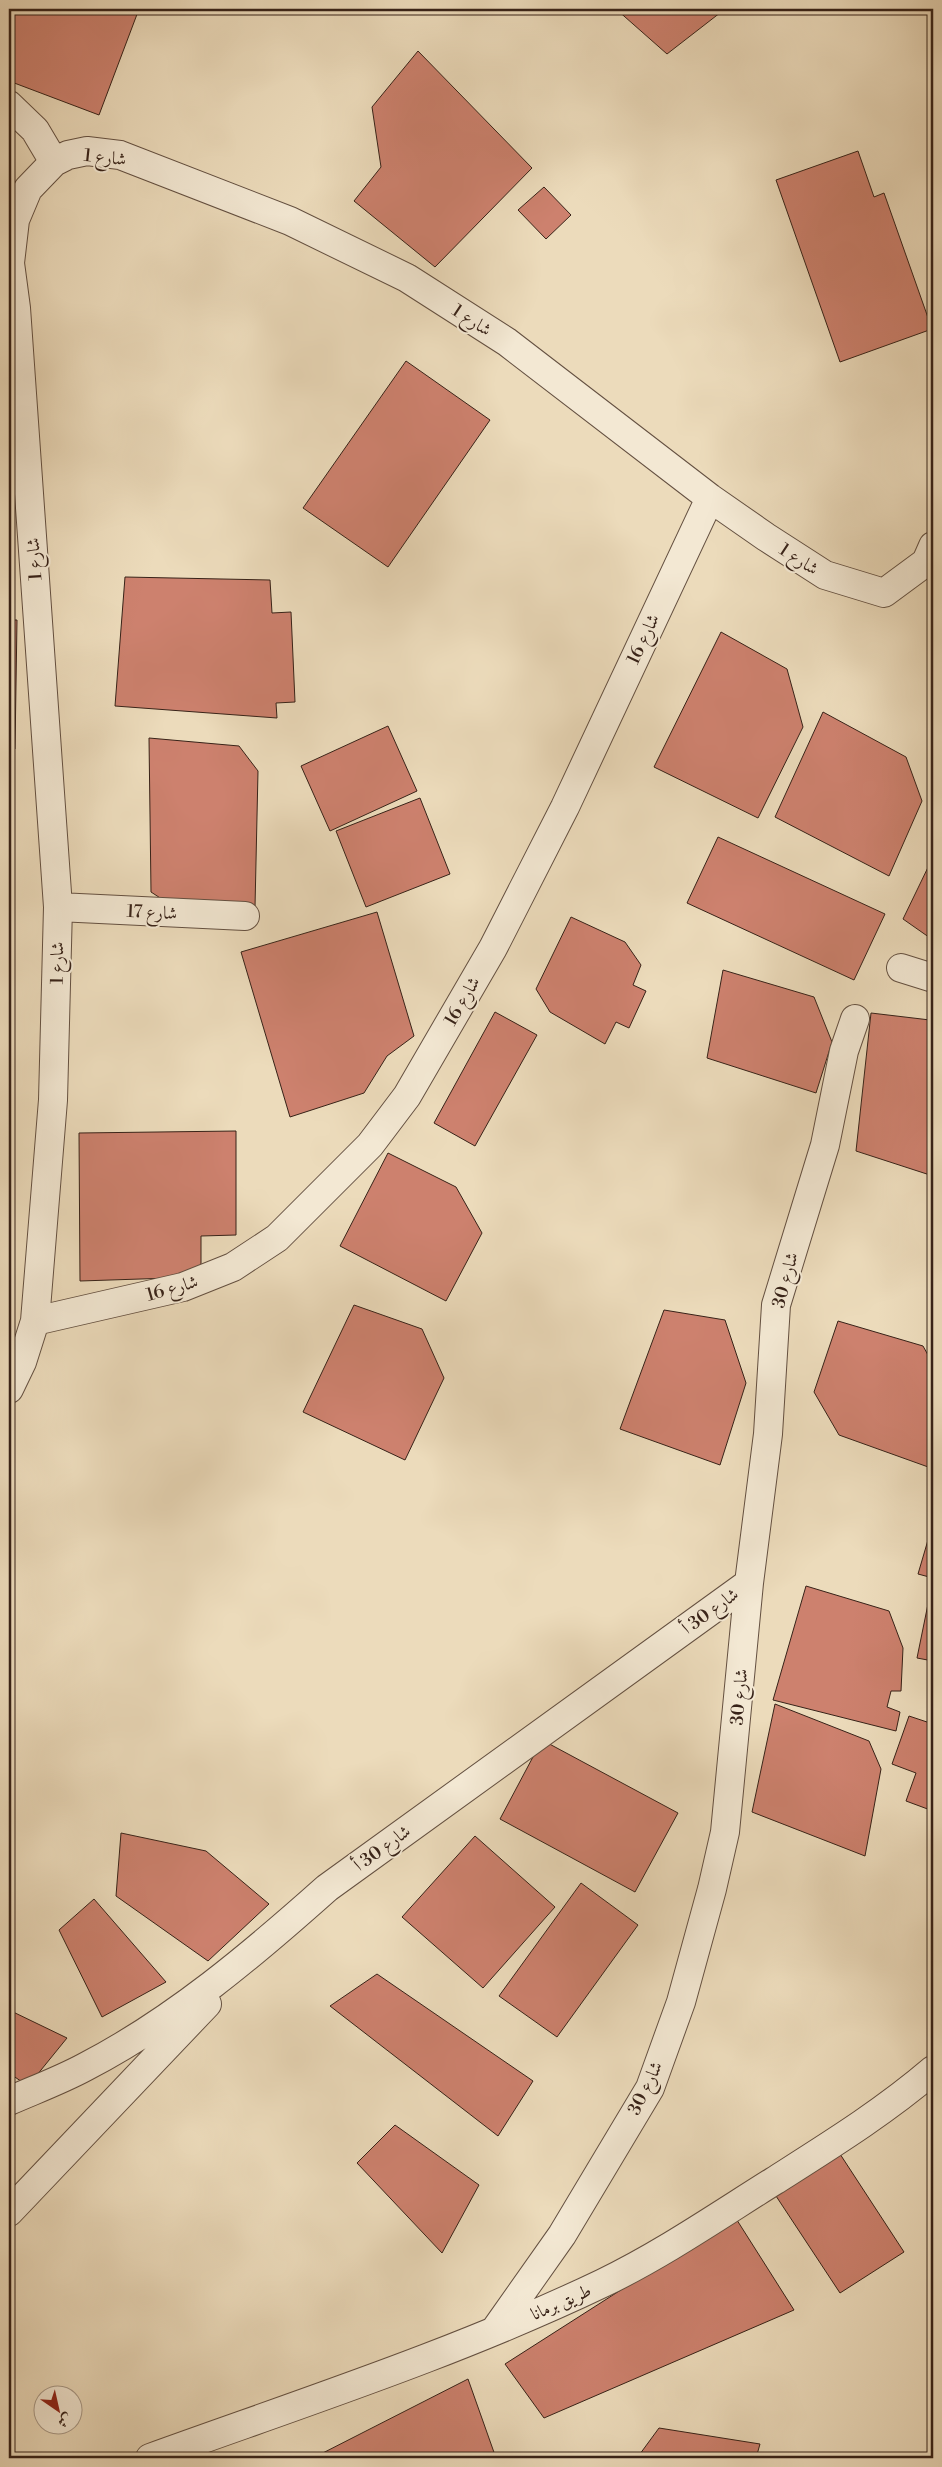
<svg xmlns="http://www.w3.org/2000/svg" width="942" height="2467" viewBox="0 0 942 2467" font-family="'Libre Bodoni',Amiri,serif">
<rect width="100%" height="100%" fill="#ecdbbb"/>
<filter id="stains"><feTurbulence type="fractalNoise" baseFrequency=".004" numOctaves="4"/><feColorMatrix values="0 0 0 0 .2 0 0 0 0 .09 0 0 0 0 .02 0 0 0 .5 -.17"/></filter>
<radialGradient id="worn" r=".72"><stop offset=".6" stop-color="#630" stop-opacity="0"/><stop offset="1" stop-color="#630" stop-opacity=".3"/></radialGradient>
<path fill="#cd816e" stroke="#372218" d="M9,9H139L99,115L9,81Z
M616,9H725L667,54Z
M418,51L532,168L435,267L354,201L381,167L372,107Z
M858,151L874,197L884,193L932,329L840,362L776,180Z
M544,187L571,215L546,239L518,210Z
M406,361L490,420L388,567L303,508Z
M125,577L270,580L272,613L291,612L295,702L276,703L277,718L115,706Z
M9,620H17L15,749H9Z
M721,632L787,669L803,727L758,818L654,767Z
M823,712L906,757L922,801L889,876L775,817Z
M388,726L417,791L330,831L301,766Z
M149,738L239,746L258,771L255,907L171,905L151,892Z
M420,798L450,874L366,907L336,831Z
M718,837L885,914L854,980L687,903Z
M933,857V940L903,919Z
M377,912L414,1036L387,1056L364,1093L290,1117L241,952Z
M571,917L625,942L641,965L633,985L646,991L629,1028L616,1022L605,1044L550,1012L536,989Z
M723,970L814,997L832,1042L816,1093L707,1058Z
M495,1012L537,1035L475,1146L434,1123Z
M871,1013L930,1020L933,1026V1176L856,1151Z
M236,1131V1235L201,1236V1277L80,1281L79,1133Z
M388,1153L456,1187L482,1233L446,1301L340,1246Z
M354,1305L422,1329L444,1378L405,1460L303,1412Z
M664,1310L725,1320L746,1383L720,1465L620,1429Z
M838,1321L923,1346L933,1364V1458L931,1468L839,1435L814,1392Z
M933,1523V1578L918,1574Z
M806,1586L889,1611L903,1648L901,1691H891L887,1707L900,1712L896,1731L773,1700Z
M928,1604L933,1605V1661L917,1658Z
M775,1704L869,1741L881,1769L865,1856L752,1812Z
M909,1716L933,1724V1811L906,1801L916,1773L892,1764Z
M542,1740L678,1813L635,1892L500,1819Z
M121,1833L206,1851L269,1904L208,1961L116,1896Z
M475,1836L555,1907L483,1988L402,1917Z
M581,1883L638,1925L557,2037L499,1996Z
M94,1899L166,1982L102,2017L59,1930Z
M377,1974L533,2081L498,2136L330,2006Z
M9,2010L67,2038L28,2086L9,2073Z
M395,2125L479,2185L442,2253L357,2163Z
M840,2154L904,2252L840,2293L776,2196Z
M735,2217L794,2310L544,2418L505,2364Z
M468,2379L496,2458H313Z
M659,2428L760,2444L756,2458H637Z"/>
<g fill="none" stroke-linecap="round" stroke-linejoin="round">
<defs>
<path id="minor" d="M9,105L35,130L54,162
M58,907L245,916
M901,968L933,978
M35,1321L183,1287L233,1267L277,1238L370,1145L407,1096L493,948L565,807L710,498
M9,1389L22,1362L35,1321L53,1100L58,907L16,308L10,263L15,220L28,189L54,162L68,155L87,151L120,155L290,221L407,278L507,342L710,498L766,537L825,575L884,593L926,562L933,546
M9,2101C34,2090 61,2080 85,2067C174,2021 253,1954 327,1888L749,1583
M9,2212L207,2004
M495,2330L562,2235L650,2088L681,2002L712,1889L725,1832L749,1583L768,1434L776,1305L825,1145L844,1051L855,1019
M150,2458C302,2403 457,2353 603,2283C663,2254 718,2216 774,2181C829,2146 884,2112 933,2070"/>
</defs>
<use href="#minor" stroke="#645041" stroke-width="30"/>
<use href="#minor" stroke="#f3e8d3" stroke-width="28"/>
</g>
<g text-anchor="middle" stroke-width="4" stroke-linejoin="round" paint-order="stroke">
<g font-size="18" fill="#372218" stroke="#f3e8d3">
<text transform="translate(105 157) rotate(6)" y="6">شارع 1</text>
<text transform="translate(472 320) rotate(33)" y="6">شارع 1</text>
<text transform="translate(34 559) rotate(-94)" y="6">شارع 1</text>
<text transform="translate(799 559) rotate(33)" y="6">شارع 1</text>
<text transform="translate(643 639) rotate(-65)" y="6">شارع 16</text>
<text transform="translate(152 912) rotate(3)" y="6">شارع 17</text>
<text transform="translate(57 963) rotate(-89)" y="6">شارع 1</text>
<text transform="translate(462 1001) rotate(-60)" y="6">شارع 16</text>
<text transform="translate(785 1280) rotate(-75)" y="6">شارع 30</text>
<text transform="translate(172 1288) rotate(-16)" y="6">شارع 16</text>
<text transform="translate(710 1611) rotate(-36)" y="6">شارع 30 أ</text>
<text transform="translate(739 1697) rotate(-85)" y="6">شارع 30</text>
<text transform="translate(382 1848) rotate(-36)" y="6">شارع 30 أ</text>
<text transform="translate(645 2088) rotate(-64)" y="6">شارع 30</text>
<text transform="translate(561 2302) rotate(-24)" y="6">طريق برمانا</text>
</g>
</g>
<rect width="942" height="2467" fill="none" stroke="#ecdbbb" stroke-width="30"/>
<rect x="10" y="10" width="922" height="2447" fill="none" stroke="#372218" stroke-width="2.5"/>
<rect x="15" y="15" width="912" height="2437" fill="none" stroke="#372218"/>
<g transform="translate(58 2410) rotate(146)"><circle r="24" fill="#f3e8d3" stroke="#a89988"/>
<path d="M0-4L9 19L0 12L-9 19Z" fill="#8f2418"/>
<text y="-8" font-size="14" font-weight="bold" text-anchor="middle" fill="#372218">ش</text>
</g>
<rect width="100%" height="100%" filter="url(#stains)"/>
<rect width="100%" height="100%" fill="url(#worn)"/>
</svg>
